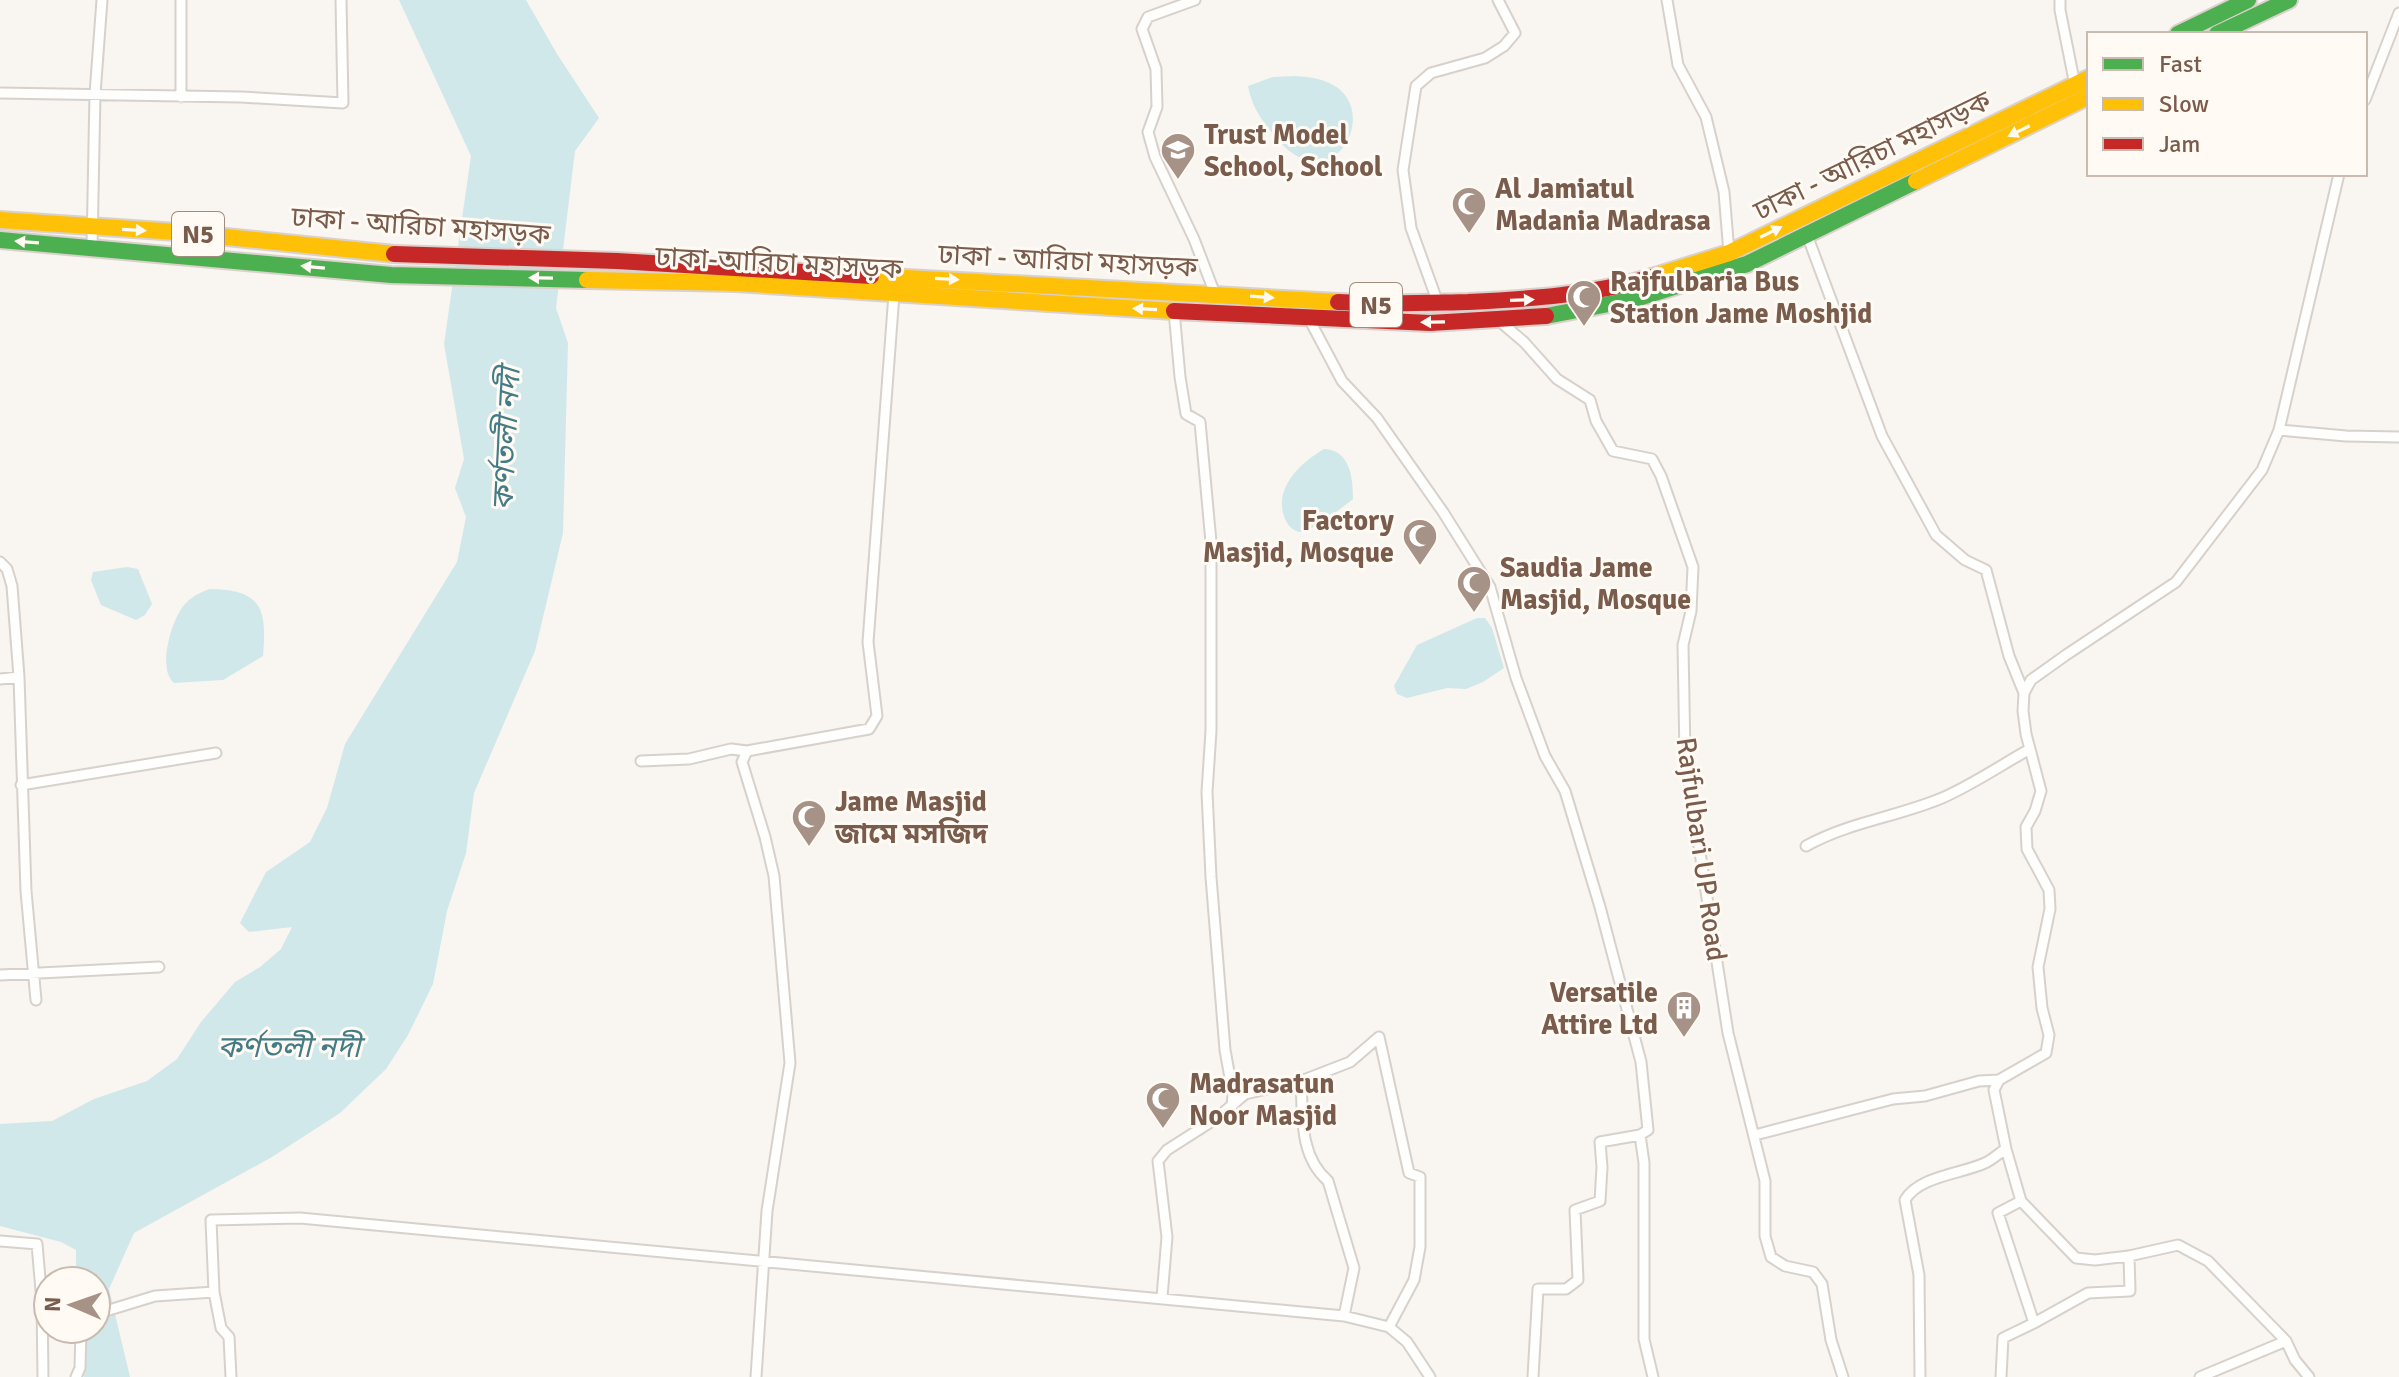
<svg xmlns="http://www.w3.org/2000/svg" width="2399" height="1377" viewBox="0 0 2399 1377" font-family="Signika,'Noto Sans Bengali',sans-serif">
<rect width="100%" height="100%" fill="#f9f5f0"/>
<path fill="#d0e8ea" d="M399,0H526L557,54L599,118L575,151L556,308L568,343L563,533L535,651L474,793L466,853L447,911L433,984L408,1035L386,1069L340,1113L272,1157L134,1233L109,1289L130,1377H84L80,1329H96V1281H76V1250L61,1242L0,1226V1124L52,1121L94,1099L147,1081L177,1059L201,1022L235,982L260,967L281,949L292,927L249,932L240,923L266,872L310,842L327,808L345,744L457,562L466,517L455,488L464,459L444,344L471,156Z
M1296,76C1310,77 1326,79 1338,88C1378,119 1330,200 1278,140C1264,123 1252,109 1248,86L1273,77Z
M1324,449C1350,450 1353,477 1353,499C1343,507 1312,531 1300,532C1294,532 1288,525 1286,521C1271,490 1300,463 1324,449Z
M127,567L138,569L152,604L145,615L136,620L101,605L91,580L93,572Z
M210,589C262,590 267,608 263,656L223,680L174,683C158,670 170,627 180,611C187,599 198,593 210,589Z
M1477,618H1485L1492,628L1504,668L1483,682L1466,689L1447,688L1407,698L1397,694L1394,686L1417,645Z"/>
<g fill="none" stroke-linecap="round" stroke-linejoin="round">
<defs>
<path id="street" d="M1195,0L1148,17L1142,29L1156,69L1157,107L1148,132L1155,157L1194,239L1215,294
M1667,0L1678,65L1706,117L1724,192L1729,253
M2060,0V10L2075,85
M0,93L241,97L343,103L341,0
M181,97V0
M2365,100L2399,13
M1807,235L1882,436L1936,535L1965,560L1986,570L2009,656L2024,693
M92,247L95,94L102,0
M1438,303L1411,228L1403,170L1416,86L1431,73L1485,58L1504,46L1515,33L1498,0
M1174,311L1180,377L1186,414L1200,422L1211,542V731L1207,792L1211,877L1225,1050L1233,1094L1232,1107
M1308,317L1342,381L1377,418L1443,512L1490,587L1516,678L1545,756L1565,791L1600,907L1641,1062L1648,1130L1640,1135L1600,1142L1602,1167L1600,1201L1575,1210L1578,1280L1566,1289H1538L1533,1377
M1497,319L1524,342L1557,379L1590,400L1596,421L1613,451L1652,459L1661,476L1693,567L1691,611L1683,645L1685,756L1728,1033L1765,1181V1236L1771,1257L1785,1266L1813,1272L1822,1284L1831,1340L1843,1377
M2279,430L2346,436L2399,437
M0,562L7,569L12,586L19,677L26,891L36,1000
M0,679L19,677
M641,761L689,759L731,749L747,751
M21,785L216,753
M1806,846C1849,822 1897,817 1942,798C1972,785 2001,765 2030,749
M0,975L159,967
M1379,1037L1409,1173L1420,1177V1247L1414,1280L1389,1327
M1301,1081C1303,1116 1299,1156 1328,1181L1354,1268L1344,1316
M1640,1135L1644,1163V1339L1653,1377
M1755,1135L1893,1099L1925,1096L1979,1081L1999,1080
M2021,1201L1998,1213L2034,1323L2088,1293L2130,1291L2129,1256
M0,1241L37,1244L42,1302L43,1377
M214,1292L211,1220L300,1218L1344,1316L1389,1327L1407,1342L1430,1377
M1162,1297L1167,1237L1158,1161L1167,1150L1217,1118L1245,1094L1301,1081L1350,1062L1379,1037
M96,1314L155,1296L214,1292L221,1328L229,1337L231,1377
M76,1377L80,1368L81,1329
M756,1377L767,1211L790,1063L774,876L765,837L742,762L747,751L869,729L877,716L868,642L894,294
M1920,1377L1919,1275L1905,1200C1919,1176 1961,1174 1985,1163C1992,1160 1999,1153 2006,1149
M2001,1377L2003,1338L2034,1323
M2200,1377L2286,1341
M2309,1377L2295,1360L2286,1341L2208,1261L2178,1245L2129,1256L2095,1260L2076,1258L2021,1201L2006,1149L1994,1090L1999,1080L2046,1053L2049,1035L2042,1008L2038,967L2050,909L2049,890L2027,849L2026,827L2035,811L2041,791L2026,734L2023,711L2024,693L2031,680L2066,655L2176,582L2262,470L2279,430L2339,174"/>
<path id="fast" d="M2178,34L2248,0
M2217,34L2289,0
M0,240L391,275L587,280
M1546,316L1635,299L1747,264L1916,181"/>
<path id="slow" d="M1916,181L2089,96
M0,220L177,232L394,254
M871,276L1338,302
M1652,277L1729,253L2089,78
M587,280L735,283L1174,311"/>
<path id="jam" d="M394,254L617,261L871,276
M1338,302C1382,305 1424,303 1468,302C1530,299 1592,295 1652,277
M1174,311L1430,323L1546,316"/>
</defs>
<use href="#street" stroke="#d7d1cb" stroke-width="13"/>
<use href="#fast" stroke="#dad1cc" stroke-width="20"/>
<use href="#slow" stroke="#dad1cc" stroke-width="20"/>
<use href="#jam" stroke="#dad1cc" stroke-width="20"/>
<use href="#street" stroke="#fefefd" stroke-width="9"/>
<use href="#fast" stroke="#4caf50" stroke-width="16"/>
<use href="#slow" stroke="#ffc107" stroke-width="16"/>
<use href="#jam" stroke="#c62828" stroke-width="16"/>
</g>
<defs><path id="oneway-solid" d="M-6-.8H1V-3.2L6.5 0L1 3.2V.8H-6Z" transform="scale(2)"/></defs>
<g fill="#fffaf3">
<use href="#oneway-solid" transform="translate(2019 131) rotate(154)"/>
<use href="#oneway-solid" transform="translate(134 230) rotate(3)"/>
<use href="#oneway-solid" transform="translate(1771 232) rotate(-26)"/>
<use href="#oneway-solid" transform="translate(27 242) rotate(-176)"/>
<use href="#oneway-solid" transform="translate(313 267) rotate(-175)"/>
<use href="#oneway-solid" transform="translate(541 278) rotate(-179)"/>
<use href="#oneway-solid" transform="translate(947 279) rotate(3)"/>
<use href="#oneway-solid" transform="translate(1262 297) rotate(4)"/>
<use href="#oneway-solid" transform="translate(1522 300) rotate(-2)"/>
<use href="#oneway-solid" transform="translate(1145 309) rotate(-177)"/>
<use href="#oneway-solid" transform="translate(1433 322) rotate(179)"/>
</g>
<defs>
<symbol id="school-pin" viewBox="-11 -11 22 30"><path d="M0 17L-7.5 6A9.5 9.5 0 1 1 7.5 6Z" fill="#a69286" stroke="#fffaf3"/><path d="M0-5L7-2L0 1L-7-2ZM-4 1L0 2.5L4 1V4Q0 6-4 4Z" fill="#fff"/></symbol>
<symbol id="mosque-pin" viewBox="-11 -11 22 30"><path d="M0 17L-7.5 6A9.5 9.5 0 1 1 7.5 6Z" fill="#a69286" stroke="#fffaf3"/><path d="M3.5-4.9A6 6 0 1 0 3.5 4.9A5 5 0 1 1 3.5-4.9Z" fill="#fff"/></symbol>
<symbol id="building-pin" viewBox="-11 -11 22 30"><path d="M0 17L-7.5 6A9.5 9.5 0 1 1 7.5 6Z" fill="#a69286" stroke="#fffaf3"/><path d="M-4-6H4V6H1V3H-1V6H-4ZM-2.5-4.3h1.7v1.8h-1.7ZM.8-4.3h1.7v1.8H.8ZM-2.5-1h1.7V.8h-1.7ZM.8-1h1.7V.8H.8Z" fill="#fff"/></symbol>
</defs>
<g fill-rule="evenodd">
<use href="#school-pin" x="1158" y="130" width="40" height="54"/>
<use href="#mosque-pin" x="1449" y="184" width="40" height="54"/>
<use href="#mosque-pin" x="1564" y="277" width="40" height="54"/>
<use href="#mosque-pin" x="1400" y="516" width="40" height="54"/>
<use href="#mosque-pin" x="1454" y="563" width="40" height="54"/>
<use href="#mosque-pin" x="789" y="797" width="40" height="54"/>
<use href="#building-pin" x="1664" y="988" width="40" height="54"/>
<use href="#mosque-pin" x="1143" y="1079" width="40" height="54"/>
</g>
<g text-anchor="middle" stroke-width="6" stroke-linejoin="round" paint-order="stroke">
<g fill="#fffaf3" stroke="#a28b7f" stroke-width="2">
<rect x="172" y="212" width="52" height="44" rx="6"/>
<rect x="1350" y="283" width="52" height="44" rx="6"/>
</g>
<g font-size="26" font-weight="bold" fill="#7a5c4d">
<text x="198" y="243">N5</text>
<text x="1376" y="314">N5</text>
</g>
<g font-size="28" font-weight="bold" fill="#7a5c4d" stroke="#fffaf3" text-anchor="start">
<text x="1204" y="144">Trust Model<tspan x="1204" dy="32">School, School</tspan></text>
<text x="1495" y="198">Al Jamiatul<tspan x="1495" dy="32">Madania Madrasa</tspan></text>
<text x="1610" y="291">Rajfulbaria Bus<tspan x="1610" dy="32">Station Jame Moshjid</tspan></text>
<text x="1394" y="530" text-anchor="end">Factory<tspan x="1394" dy="32">Masjid, Mosque</tspan></text>
<text x="1500" y="577">Saudia Jame<tspan x="1500" dy="32">Masjid, Mosque</tspan></text>
<text x="835" y="811">Jame Masjid<tspan x="835" dy="32">জামে মসজিদ</tspan></text>
<text x="1658" y="1002" text-anchor="end">Versatile<tspan x="1658" dy="32">Attire Ltd</tspan></text>
<text x="1189" y="1093">Madrasatun<tspan x="1189" dy="32">Noor Masjid</tspan></text>
</g>
<g font-size="28" fill="#7a5c4d" stroke="#fffaf3">
<text transform="translate(1872 155) rotate(-26)" y="10">ঢাকা - আরিচা মহাসড়ক</text>
<text transform="translate(421 225) rotate(4)" y="10">ঢাকা - আরিচা মহাসড়ক</text>
<text transform="translate(1068 260) rotate(3)" y="10">ঢাকা - আরিচা মহাসড়ক</text>
<text transform="translate(779 262) rotate(3)" y="10">ঢাকা-আরিচা মহাসড়ক</text>
<text transform="translate(1702 849) rotate(82)" y="10">Rajfulbari UP Road</text>
</g>
<g font-size="30" font-style="italic" fill="#437c86" stroke="#fffaf3">
<text transform="translate(506 439) rotate(-87)" y="10">কর্ণতলী নদী</text>
<text x="289" y="1057">কর্ণতলী নদী</text>
</g>
</g>
<rect x="2087" y="32" width="280" height="144" fill="#fffaf3" stroke="#cabbb1" stroke-width="2"/>
<rect x="2103" y="58" width="40" height="12" fill="#4caf50" stroke="#cabbb1" stroke-width="2"/>
<text x="2159" y="72" font-size="24" fill="#7a5c4d">Fast</text>
<rect x="2103" y="98" width="40" height="12" fill="#ffc107" stroke="#cabbb1" stroke-width="2"/>
<text x="2159" y="112" font-size="24" fill="#7a5c4d">Slow</text>
<rect x="2103" y="138" width="40" height="12" fill="#c62828" stroke="#cabbb1" stroke-width="2"/>
<text x="2159" y="152" font-size="24" fill="#7a5c4d">Jam</text>
<g transform="translate(72 1305) rotate(272)"><circle r="38" fill="#fffaf3" stroke="#cabbb1" stroke-width="2"/>
<path d="M0-6L14 30L0 20L-14 30Z" fill="#a69286"/>
<text y="-12" font-size="22" font-weight="bold" text-anchor="middle" fill="#7a5c4d">N</text>
</g>
</svg>
